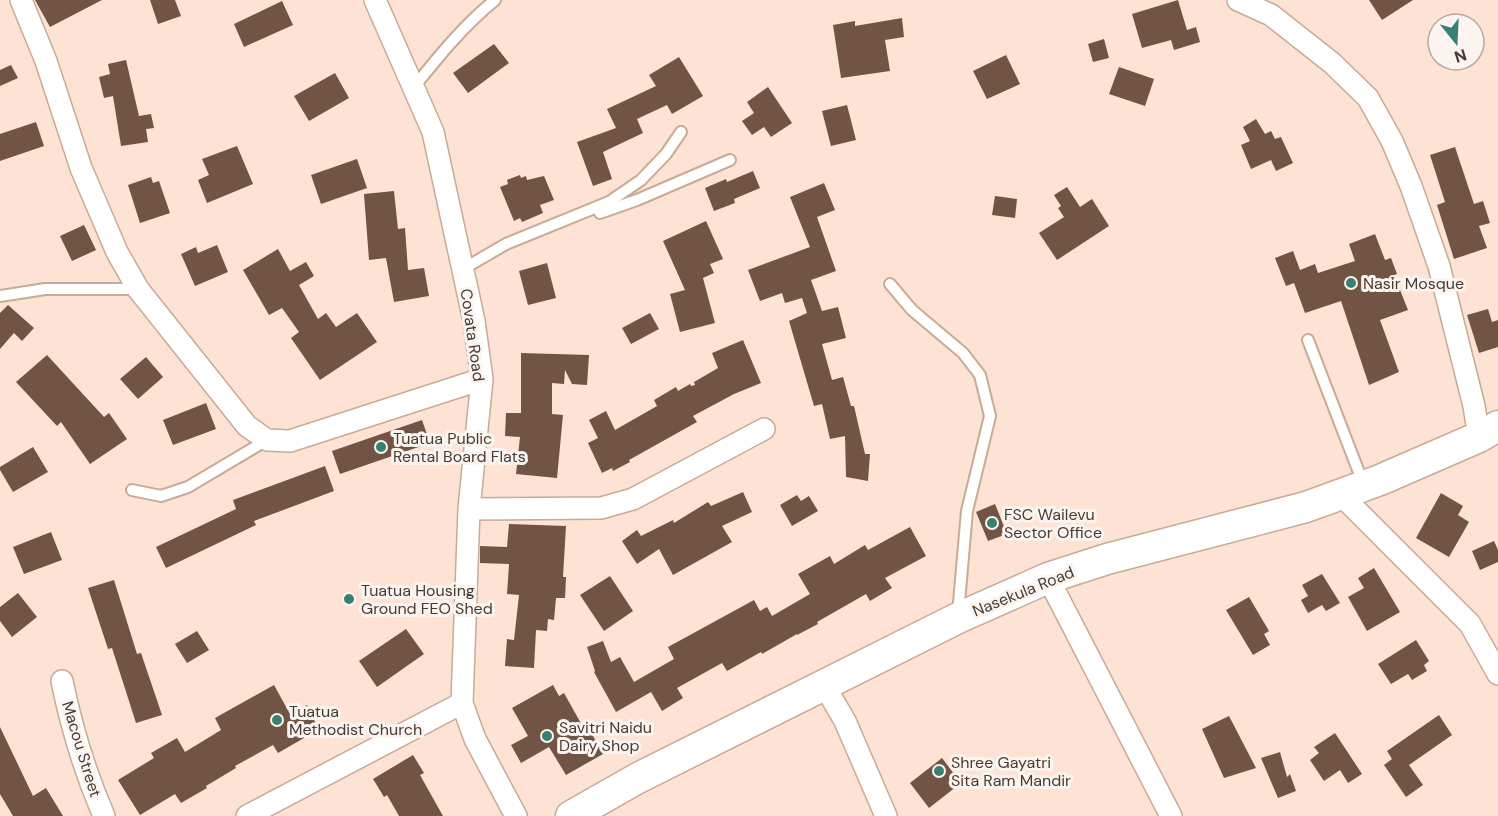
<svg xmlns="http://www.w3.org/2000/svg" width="1498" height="816" viewBox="0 0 1498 816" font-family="'DM Sans',sans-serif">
<rect width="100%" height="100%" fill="#fee2d3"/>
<path fill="#725445" d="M35,0H102L50,27Z
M150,0H175L181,16L158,24Z
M1178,0L1187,30L1196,27L1200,42L1174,50L1171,40L1142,48L1132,14Z
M1369,0H1413L1382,20Z
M282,1L293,25L244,47L234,24Z
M902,18L904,37L885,40L890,71L841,78L833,25L855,21V26Z
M1104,39L1109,58L1093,62L1088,44Z
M494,44L509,63L468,93L453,73Z
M1006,55L1020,84L987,99L973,71Z
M679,57L703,96L672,114L667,105L637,119L643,133L603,152L612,179L593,186L577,142L616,128L607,109L656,86L649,75Z
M126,60L139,116L151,114L154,128L146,129L148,142L121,146L113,96L104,98L99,77L110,74L108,64Z
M11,65L18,78L0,86V70Z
M1119,67L1154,79L1145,106L1109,94Z
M335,73L349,98L309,121L294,96Z
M768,87L792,123L771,137L764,127L752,135L742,121L754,113L747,102Z
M847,105L856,140L831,146L822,111Z
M1256,119L1265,134L1271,131L1275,139L1281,137L1293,163L1276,171L1271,160L1251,169L1241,145L1250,141L1243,127Z
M36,122L44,146L0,161V134Z
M237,146L253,184L207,203L198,180L209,175L202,159Z
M1455,147L1474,204L1483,201L1490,223L1479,226L1487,248L1454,259L1437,205L1445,202L1430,155Z
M357,159L367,188L321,204L311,175Z
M753,171L760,188L734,199L735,203L714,211L705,188L726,179L727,182Z
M520,175L521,178L526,176L527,180L544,176L554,200L540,205L543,213L522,222L520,218L514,221L500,187L508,184L507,180Z
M151,177L153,183L159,181L170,213L140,223L128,185Z
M824,183L835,210L817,217L836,271L811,280L822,311L838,307L846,338L822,344L832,380L843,377L851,406H854L865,454H870L868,481L846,477L845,436L830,439L822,404L814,406L789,321L807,313L802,298L785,303L782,293L760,301L748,270L810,247L790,197Z
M1067,187L1080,207L1092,199L1109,226L1057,260L1039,233L1064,217L1058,208L1061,206L1054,195Z
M394,191L398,229L405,228L408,270L424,268L429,296L394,302L386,258L369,260L364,194Z
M995,196L1017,199L1015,218L992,215Z
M706,221L723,259L710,264L714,273L703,278L715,323L680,332L670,294L685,290L663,241Z
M84,225L96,250L72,261L60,236Z
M1375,234L1385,260L1391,258L1397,274L1394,275L1408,310L1380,320L1399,372L1369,385L1341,301L1305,313L1294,283L1286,286L1275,258L1293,251L1300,270L1315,264L1318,273L1355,261L1349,244Z
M217,245L228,272L195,286L181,254L196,247L198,253Z
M278,249L290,271L306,262L314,276L299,285L318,319L326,313L336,327L357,313L377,342L320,380L291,338L299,332L282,308L269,315L243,270Z
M547,263L556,298L528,305L519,271Z
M8,305L34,328L22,341L14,333L0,349V313Z
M1488,309L1492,322L1498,320V347L1479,353L1467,315Z
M650,313L659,329L631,344L622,328Z
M743,340L761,383L734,394L693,416L697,422L629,460L630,462L613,471L612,468L602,473L588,443L598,438L589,420L606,411L615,430L657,406L654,400L676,387L678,391L690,384L691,386L695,385L694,382L718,368L712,353Z
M521,353L589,355L587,385L572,384L565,370L564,384L552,383V414L563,415L557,478L516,474L520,437L505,436L506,413H521Z
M47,355L104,417L109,413L127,439L90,464L61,422L57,426L16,382Z
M146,357L163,377L138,399L120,379Z
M206,403L216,429L173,445L163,420Z
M422,420L430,443L340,474L332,451Z
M33,447L48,472L13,492L0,470V467Z
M325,466L334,491L254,521L256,525L166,568L156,547L236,509L233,500Z
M743,492L752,512L722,526L732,542L673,575L659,549L637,564L622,541L637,530L641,536L673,520L674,523L708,502L711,506Z
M1441,493L1463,506L1458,515L1469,522L1449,557L1416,538Z
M797,495L801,501L809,496L818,511L792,526L780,505Z
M995,504L1007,534L988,541L976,512Z
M509,524L566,526L563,577H566L565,598H556L554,620L548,619L547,631L536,630L534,668L505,666L507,639L514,640L519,595L507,594L509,564L480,563V546L507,547Z
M910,527L926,556L885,578L892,588L870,601L866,594L817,622L818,624L797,635V634L762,654L761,652L727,671L722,663L677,688L683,698L662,711L651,692L616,712L594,672L595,671L587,647L603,641L611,662L620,657L634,682L674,659L668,647L754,600L760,611L767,607L772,616L810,594L798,574L830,556L834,564L865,545L868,550Z
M51,532L62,560L24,574L13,547Z
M1494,541L1498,550V562L1480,570L1472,551Z
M1374,568L1400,612L1367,631L1348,597L1364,588L1358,578Z
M1322,574L1340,603L1326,611L1322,605L1308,613L1301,600L1308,596L1302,585Z
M610,576L633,611L604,631L580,595Z
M114,580L137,654L141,653L162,715L136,723L112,648L108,649L88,588Z
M18,593L37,617L12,637L0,621V607Z
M1249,597L1269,631L1264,634L1270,645L1253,655L1226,610Z
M406,629L424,654L377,687L359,661Z
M197,631L209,650L187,663L175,644Z
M1416,640L1429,661L1424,665L1427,671L1412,680L1408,674L1391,684L1378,664Z
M274,685L290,714L307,705L316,724L301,732L304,738L278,753L273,745L235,766L236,768L206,786L207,788L181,803L175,794L140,815L118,780L154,758L151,753L177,738L185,752L221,730L215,718Z
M553,685L559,696L564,693L588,736L592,734L603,754L566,775L549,747L521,763L511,745L528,736L512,708Z
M1439,715L1452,735L1409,765L1423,785L1406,797L1384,765L1392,759L1387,751Z
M1229,716L1256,768L1224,778L1202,729Z
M0,727L33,796L46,788L63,816H13L0,794Z
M1335,733L1362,774L1348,783L1340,770L1324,781L1310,760L1319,753L1314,747Z
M1280,752L1287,777L1290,774L1296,791L1278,798L1261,758Z
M413,755L424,773L420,775L443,816H399L387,795L384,797L373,779Z
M942,758L961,783L929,808L910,783Z"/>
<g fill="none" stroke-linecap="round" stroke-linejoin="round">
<defs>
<path id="service" d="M414,87C439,56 464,25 495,0
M600,213L637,200L730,160
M463,269L506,244L609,202L641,180L666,154L681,132
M890,284L912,310L963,353L980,375L990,416L967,511L958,614
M0,296L45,289H138
M1308,340L1363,483
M132,490L161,496L188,487L267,440"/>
<path id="minor" d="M21,0L46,61L81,168L117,252L138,289L247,426L267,440L290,441L482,379
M375,0L433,132L474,321L482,379L469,509L462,703L475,739L516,816
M1238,0L1271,15L1332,63L1368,98L1392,141L1411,186L1439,266L1474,406L1479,437
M1341,495L1470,624L1498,674
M469,509L601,508L633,499L764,429
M1048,578L1171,816
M62,681C72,730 84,770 104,816
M824,685L845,721L886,816
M247,816L462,703"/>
<path id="secondary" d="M571,816L638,778L958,618L1048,578L1107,559L1306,507L1380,480L1479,437L1498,426"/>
</defs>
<use href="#service" stroke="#caa997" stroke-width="14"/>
<use href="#minor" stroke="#caa997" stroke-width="24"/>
<use href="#secondary" stroke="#caa997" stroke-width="33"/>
<use href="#service" stroke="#fff" stroke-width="10"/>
<use href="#minor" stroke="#fff" stroke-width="21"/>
<use href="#secondary" stroke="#fff" stroke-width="30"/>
</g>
<g fill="#3a7f74" stroke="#fbf4f0" stroke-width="2">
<circle cx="1351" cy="283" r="6"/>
<circle cx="381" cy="447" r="6"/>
<circle cx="992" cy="523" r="6"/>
<circle cx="349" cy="599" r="6"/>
<circle cx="277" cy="720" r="6"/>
<circle cx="547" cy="736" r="6"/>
<circle cx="939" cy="771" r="6"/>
</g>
<g text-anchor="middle" stroke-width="6" stroke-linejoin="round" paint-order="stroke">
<g font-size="16" fill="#483a33" stroke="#fbf4f0" text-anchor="start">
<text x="1363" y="289">Nasir Mosque</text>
<text x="393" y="444">Tuatua Public<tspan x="393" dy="18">Rental Board Flats</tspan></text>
<text x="1004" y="520">FSC Wailevu<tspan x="1004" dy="18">Sector Office</tspan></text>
<text x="361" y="596">Tuatua Housing<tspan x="361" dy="18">Ground FEO Shed</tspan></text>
<text x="289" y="717">Tuatua<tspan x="289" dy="18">Methodist Church</tspan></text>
<text x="559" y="733">Savitri Naidu<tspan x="559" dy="18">Dairy Shop</tspan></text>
<text x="951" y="768">Shree Gayatri<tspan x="951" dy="18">Sita Ram Mandir</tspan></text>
</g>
<g font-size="16" fill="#483a33" stroke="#fbf4f0">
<text transform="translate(473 335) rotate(82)" y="6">Covata Road</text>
<text transform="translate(1023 591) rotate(-22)" y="6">Nasekula Road</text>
<text transform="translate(82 749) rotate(73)" y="6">Macou Street</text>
</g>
</g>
<g transform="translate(1456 42) rotate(162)"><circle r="28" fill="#fbf4f0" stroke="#b3aaa4" stroke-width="1.5"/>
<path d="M0-4.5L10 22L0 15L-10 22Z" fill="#3a7f74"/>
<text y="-9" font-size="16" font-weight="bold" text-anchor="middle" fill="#483a33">N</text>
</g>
</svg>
